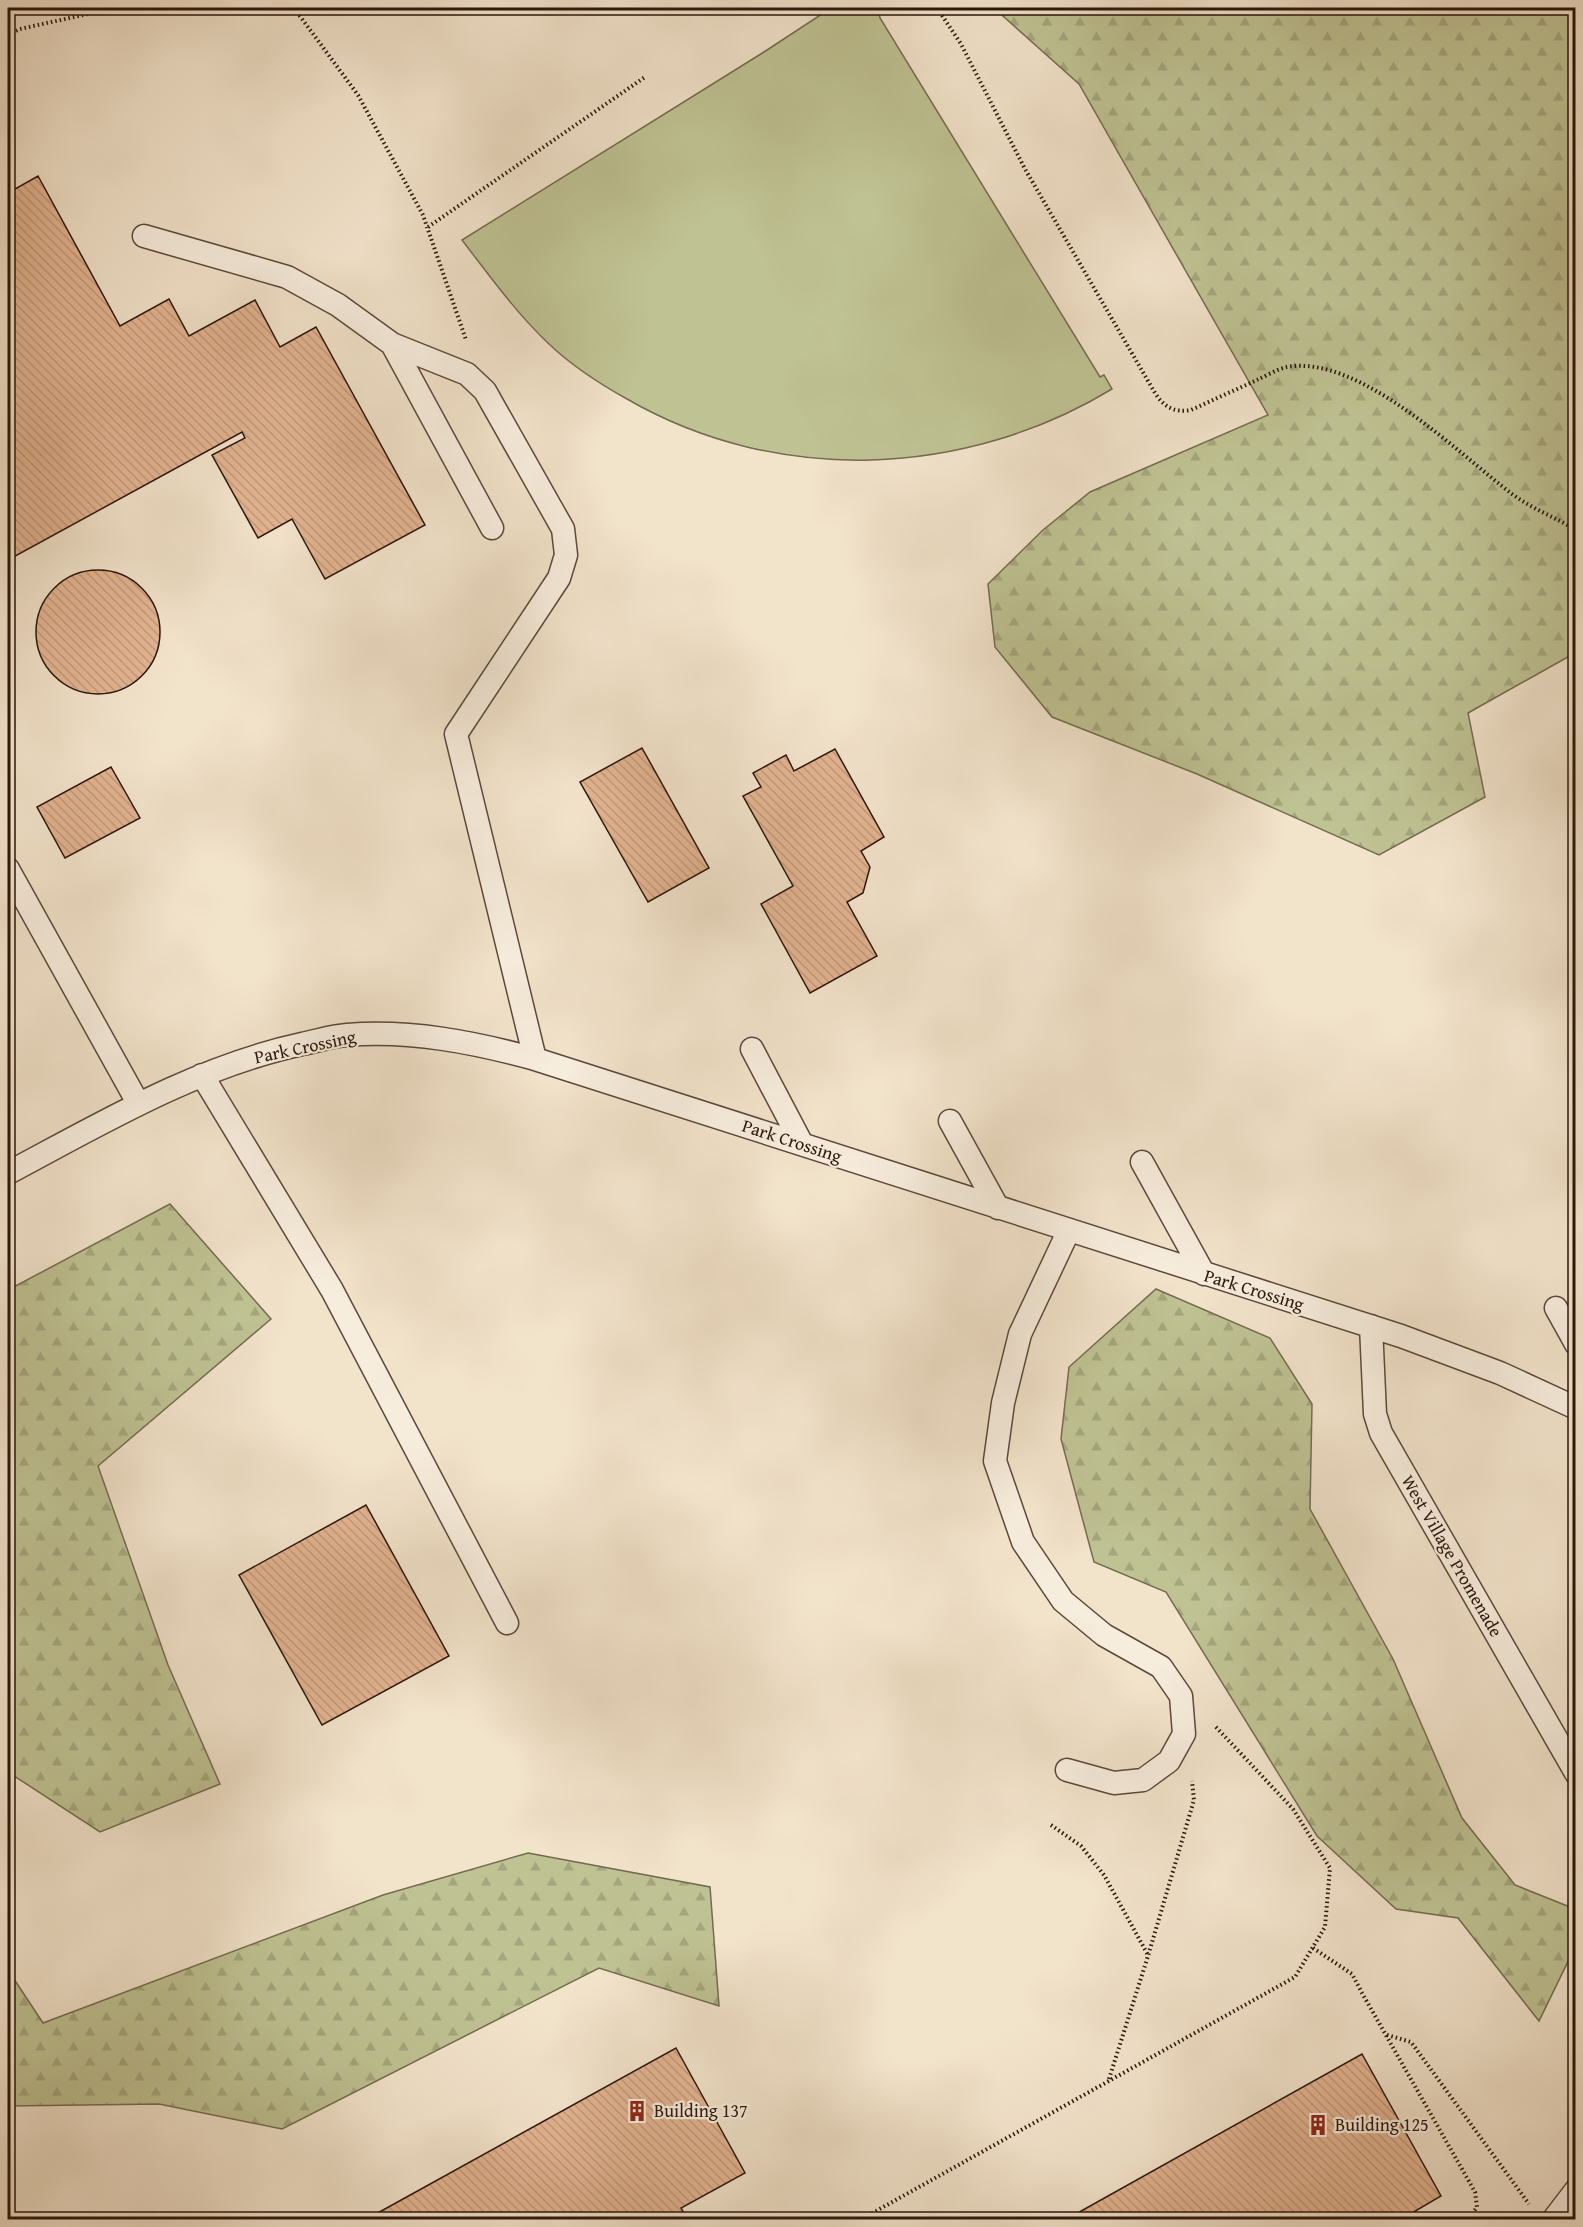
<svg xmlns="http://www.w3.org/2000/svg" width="1583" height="2227" viewBox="0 0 1583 2227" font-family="'Gentium Book Plus',serif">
<defs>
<pattern id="forest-firs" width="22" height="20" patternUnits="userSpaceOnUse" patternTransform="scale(1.5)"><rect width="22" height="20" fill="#bfc293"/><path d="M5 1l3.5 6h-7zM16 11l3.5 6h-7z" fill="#a4a67d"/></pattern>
<pattern id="building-back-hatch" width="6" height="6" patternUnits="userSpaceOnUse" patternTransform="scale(1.5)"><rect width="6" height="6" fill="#e2b390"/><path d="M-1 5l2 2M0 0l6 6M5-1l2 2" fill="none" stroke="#c2997b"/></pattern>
</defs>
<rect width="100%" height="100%" fill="#f2e3cb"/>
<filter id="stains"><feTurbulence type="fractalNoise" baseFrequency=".00333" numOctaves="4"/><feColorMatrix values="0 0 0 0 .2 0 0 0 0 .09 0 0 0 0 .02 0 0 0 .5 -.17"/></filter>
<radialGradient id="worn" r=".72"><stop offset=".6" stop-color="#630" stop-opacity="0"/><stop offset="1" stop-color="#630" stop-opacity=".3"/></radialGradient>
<path fill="url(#forest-firs)" stroke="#746c4f" stroke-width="1.5" d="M994,8H1575V653L1468,713L1485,797L1379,855L1197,774L1052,717L995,647L988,584L1043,530L1090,492L1268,415L1079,84Z
M170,1204L271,1319L98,1466L168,1665L220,1784L100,1832L8,1772V1290Z
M1156,1289L1270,1338L1312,1404L1310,1509L1393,1659L1462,1818L1515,1885L1575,1909V1947L1539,2021L1458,1918L1396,1909L1317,1836L1166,1592L1094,1562L1061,1439L1069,1367Z
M528,1853L710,1887L719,2006L599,1968L282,2129L159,2104L8,2106V1970L43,2023L383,1895Z"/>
<path fill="#bfc293" stroke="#746c4f" stroke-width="1.5" d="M831,8H885L879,14L880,18L1100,377L1104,375L1112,389C965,478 778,486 627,399C600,384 572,366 549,344C516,313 489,275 462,240L764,52Z"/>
<path fill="url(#building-back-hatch)" stroke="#2a150b" stroke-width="1.5" d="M38,176L120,326L169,299L189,336L255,300L280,347L316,327L425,525L325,579L292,519L258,538L212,455L245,438L242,432L8,560V193Z
M36 632a62 62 0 1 1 124 0a62 62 0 1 1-124 0Z
M642,748L709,868L648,902L580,782Z
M835,749L884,837L861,851L870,867L863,893L847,902L877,956L810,993L761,904L793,886L743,796L761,787L753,773L786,755L794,771Z
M111,767L140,818L65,858L37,807Z
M366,1505L449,1656L322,1725L239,1575Z
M676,2048L745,2173L681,2208L688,2220H365Z
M1362,2054L1441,2196L1400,2220H1065Z"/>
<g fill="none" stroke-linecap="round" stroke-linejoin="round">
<defs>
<path id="service" d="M144,236L287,277L338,305L392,344L467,374L485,391L563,529L566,555L559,578L456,734L535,1059
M392,344L492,528
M8,869L138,1103
M752,1049L802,1144
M202,1075L332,1290L507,1623
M950,1121L998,1208
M1142,1162L1204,1274
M8,1173C102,1123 196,1067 302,1044C317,1041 332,1036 347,1035C411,1030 473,1042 535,1059L1401,1336L1500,1373L1576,1408
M1556,1308L1576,1344
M1371,1326L1375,1414L1381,1433L1576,1773
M1067,1770L1114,1783L1143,1780L1169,1761L1184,1734L1181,1696L1161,1667L1104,1635L1063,1601L1023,1542L995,1461L1003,1403L1020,1334L1069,1230
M1553,2220L1576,2190"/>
</defs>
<use href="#service" stroke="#5c483b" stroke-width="25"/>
<path stroke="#2a150b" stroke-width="4" stroke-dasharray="1.5 3" stroke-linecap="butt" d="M294,8L358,95L423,215L466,340
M937,8L961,44L1025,169L1155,393C1164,407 1174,413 1191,410C1213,400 1235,390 1257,380C1266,376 1277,369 1287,367C1359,354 1458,453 1512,494C1532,509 1555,517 1576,530
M8,35L20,29L110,9L125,8
M428,227L645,77
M1051,1825L1081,1846L1104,1875L1148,1955
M1313,1948L1352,1974L1362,1993L1475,2192L1477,2207L1468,2220
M1387,2035L1411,2042L1529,2204
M1109,2079L1148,1956L1194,1800L1192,1781
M1449,2213L1452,2220
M860,2220L1295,1977L1325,1927L1330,1868L1293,1809L1215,1726"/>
<use href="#service" stroke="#f7eddd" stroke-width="22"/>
</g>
<defs>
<symbol id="building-bare" viewBox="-9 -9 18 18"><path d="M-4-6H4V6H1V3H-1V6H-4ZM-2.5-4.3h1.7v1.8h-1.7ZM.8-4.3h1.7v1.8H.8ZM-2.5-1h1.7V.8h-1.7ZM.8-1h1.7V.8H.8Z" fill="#8f2418" stroke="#f7eddd" stroke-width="2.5" paint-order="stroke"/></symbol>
</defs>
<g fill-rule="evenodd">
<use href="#building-bare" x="622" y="2096" width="30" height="30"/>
<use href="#building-bare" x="1303" y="2110" width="30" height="30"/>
</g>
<g text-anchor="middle" stroke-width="4.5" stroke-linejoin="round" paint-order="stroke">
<g font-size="18" fill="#2a150b" stroke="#f7eddd">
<text transform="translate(305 1047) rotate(-12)" y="6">Park Crossing</text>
<text transform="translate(792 1141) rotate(18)" y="6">Park Crossing</text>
<text transform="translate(1254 1290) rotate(17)" y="6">Park Crossing</text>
<text transform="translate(1452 1556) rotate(60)" y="6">West Village Promenade</text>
</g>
<g font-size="18" fill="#2a150b" stroke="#f7eddd" text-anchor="start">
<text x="654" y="2117">Building 137</text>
<text x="1335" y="2131">Building 125</text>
</g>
</g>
<rect width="1583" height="2227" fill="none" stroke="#f2e3cb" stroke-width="30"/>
<rect x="9" y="9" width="1565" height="2209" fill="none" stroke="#2a150b" stroke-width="3"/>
<rect x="15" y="15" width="1553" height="2197" fill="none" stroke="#2a150b" stroke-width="1.5"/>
<rect width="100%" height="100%" filter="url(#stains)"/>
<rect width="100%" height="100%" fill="url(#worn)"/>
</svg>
